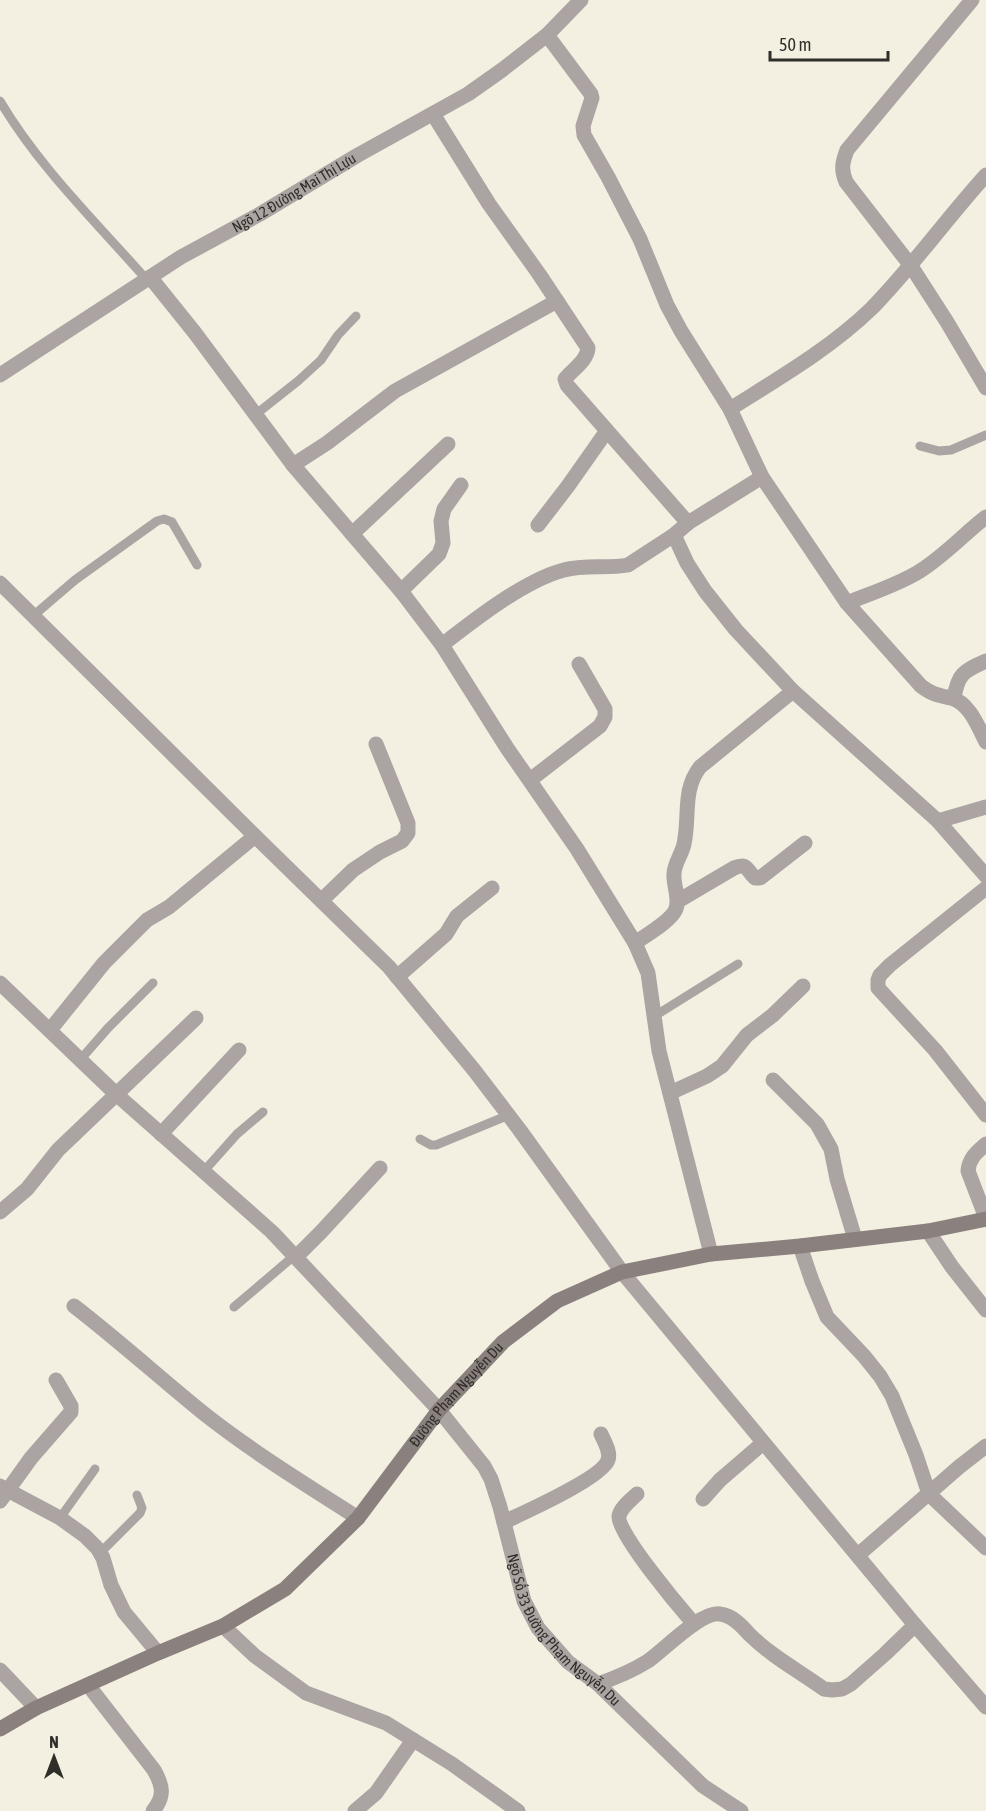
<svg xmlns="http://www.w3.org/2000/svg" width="986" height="1811" viewBox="0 0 986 1811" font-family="'Asap Condensed',sans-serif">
<rect width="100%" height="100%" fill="#f3f0e2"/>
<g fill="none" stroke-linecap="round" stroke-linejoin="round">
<path stroke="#aba4a2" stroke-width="9" d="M0,101C39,167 96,222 146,279
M255,415L298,381L321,360L338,335L356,316
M920,446L939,451L951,450L986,435
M33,616L75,580L157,521L164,519L172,522L197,565
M653,1017L738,964
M80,1060L108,1028L153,983
M420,1139L431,1145H436L509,1115
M204,1171L237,1134L263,1112
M234,1307L294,1256
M60,1518L95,1469
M100,1553L140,1513L142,1508L137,1495"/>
<g stroke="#aba4a2" stroke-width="15">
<path d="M972,0L847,150C842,163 841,170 846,182L911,266L947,322L986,388"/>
<path d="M547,35L591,94L592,98L583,126L584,135L608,177L640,239L667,305L681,331L730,409L762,477L847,603L921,686C933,695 938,695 951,698C970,703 978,727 986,742"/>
<path d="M433,114L489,204L539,274L588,348C587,361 573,369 565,379L567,385L688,523"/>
<path d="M150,277L195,333L293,465L401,591L442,645L507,748L577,849L635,943L648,973L659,1051L711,1254"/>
<path id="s1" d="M0,375L181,257L260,214L358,155L468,94L502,70L547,35L581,0"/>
<path d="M730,409C779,378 831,348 872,308C913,266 947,218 986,175"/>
<path d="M293,465L327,443L395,391L557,301"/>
<path d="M538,525L568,486L606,432"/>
<path d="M352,534L448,444"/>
<path d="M674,535L687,563L705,591L736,630L793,691L938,821L986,876"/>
<path d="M0,583L255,836L389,967L474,1070L519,1129L622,1272L915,1625L986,1707"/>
<path d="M401,591L439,554L443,543L441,521L444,509L461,485"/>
<path d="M847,603C871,593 898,585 920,571C944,556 964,534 986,517"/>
<path d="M442,645C474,620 525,580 564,570C585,564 607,569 628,565L674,535L688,523L762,477"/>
<path d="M954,698C958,673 964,671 986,661"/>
<path d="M530,780L600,726L605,717V709L579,664"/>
<path d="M938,821L986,807"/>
<path d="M986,888L890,965L880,975L878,980V988L935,1050L986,1115"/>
<path d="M322,900L353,870L380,852L402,841L408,833V823L376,744"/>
<path d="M678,901L734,868C748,862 746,870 755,878H760L805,843"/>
<path d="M635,943C646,935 669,922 675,911C681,900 673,886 674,874C674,864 682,854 684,844C690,817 682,790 700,767L793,691"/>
<path d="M397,977L446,934L457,916L492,888"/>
<path id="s2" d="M0,983L116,1094L272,1232L439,1410L484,1466L491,1479L500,1507L524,1601L538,1628L568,1662L598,1684L703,1786L741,1811"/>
<path d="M50,1030L104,963L147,920L169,907L255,836"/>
<path d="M773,1080L817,1124L831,1149L837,1179L855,1239"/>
<path d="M670,1093L707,1076L722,1066L747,1035L773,1015L803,986"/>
<path d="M161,1134L239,1050"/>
<path d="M986,1144C977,1152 969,1158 968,1171L986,1218"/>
<path d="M0,1212L27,1189L58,1150L196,1018"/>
<path d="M928,1231L952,1267L986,1310"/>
<path d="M800,1246L812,1281L827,1317L864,1356L880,1376L892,1396L916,1455L929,1494L986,1548"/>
<path d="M296,1257L321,1232L380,1168"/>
<path d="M74,1306C118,1340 159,1377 202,1412C251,1451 305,1484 358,1518"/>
<path d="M0,1486L60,1518L85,1536L98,1549L103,1558L111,1585L124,1612L158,1653"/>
<path d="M637,1494C631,1500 621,1507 619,1516C616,1532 681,1609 694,1624"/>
<path d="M703,1499L720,1480L763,1443"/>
<path d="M0,1501L31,1458L71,1412V1406L56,1380"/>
<path d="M504,1522C523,1513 602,1478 608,1460C611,1452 604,1441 601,1434"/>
<path d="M858,1555L959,1467L986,1446"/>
<path d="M223,1626L255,1656L306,1693L386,1723L452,1764L518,1811"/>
<path d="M0,1670L36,1708"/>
<path d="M598,1684C615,1678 632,1671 648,1661C664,1650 701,1611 720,1614C732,1615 742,1626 749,1634C771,1656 799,1671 824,1689L832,1690L842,1689L851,1684L885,1654L915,1625"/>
<path d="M88,1685L154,1770C163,1786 165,1796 153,1811"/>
<path d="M355,1811L376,1793L413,1740"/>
</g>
<path stroke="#8a807d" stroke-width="15" id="s3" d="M0,1729L36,1708L158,1653L223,1626L285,1589L358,1518L439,1410L503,1342L557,1301L622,1272L711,1254L800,1246L928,1231L986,1219"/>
</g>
<g text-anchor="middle" stroke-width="4.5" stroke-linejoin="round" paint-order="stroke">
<g font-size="15" fill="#2f2e29" stroke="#f3f0e2">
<text dy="5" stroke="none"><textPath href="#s1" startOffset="346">Ngõ 12 Đường Mai Thị Lựu</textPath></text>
<text dy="5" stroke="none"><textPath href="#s3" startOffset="578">Đường Phạm Nguyễn Du</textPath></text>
<text dy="5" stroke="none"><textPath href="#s2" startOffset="872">Ngõ Số 33 Đường Phạm Nguyễn Du</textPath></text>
</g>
</g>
<g transform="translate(54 1757)" stroke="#f3f0e2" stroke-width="4.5" paint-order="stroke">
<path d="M0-4.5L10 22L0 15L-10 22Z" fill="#2f2e29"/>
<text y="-9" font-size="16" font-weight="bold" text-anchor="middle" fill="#2f2e29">N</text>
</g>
<path d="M770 51v9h118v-9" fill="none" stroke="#2f2e29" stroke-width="3"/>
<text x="779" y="51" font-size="18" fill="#2f2e29" stroke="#f3f0e2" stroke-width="4.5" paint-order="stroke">50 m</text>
</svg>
